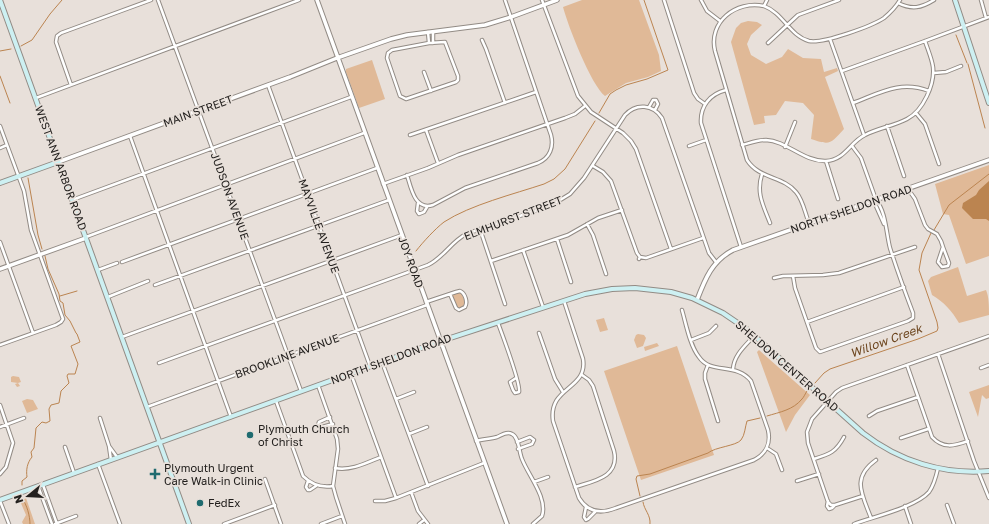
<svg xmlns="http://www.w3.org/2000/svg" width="989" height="524" viewBox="0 0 989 524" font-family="'Golos Text',sans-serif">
<rect width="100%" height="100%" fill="#e8e0da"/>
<path fill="#e0b997" d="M582,0H639L659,55L661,71L648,77L626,83L605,96C591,85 568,26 563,7Z
M748,21L757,22L762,25L751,35L747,44L751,55L766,64L782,57L788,49L803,58L821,59L824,72L837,68L838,71L825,77L844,129C831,143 831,146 811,139L814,115L803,103L785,101L776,115L764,116L765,123L754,125L731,42L736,28L741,23Z
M372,60L385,99L359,108L346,72V69Z
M989,165V256L966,264L949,215L943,214L935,184Z
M958,267L967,296L986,290C989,297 989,306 989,315C979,318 969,320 959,323C952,311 944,302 932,295L928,281L931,277Z
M460,292L462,294L465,303L463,307L458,308L456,307L452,295Z
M604,318L608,330L600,332L596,320Z
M638,334L644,335L646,338L643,346L637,348L634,340L636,335Z
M657,343L659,346L645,351L644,347Z
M677,346L714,455L641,480L604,371Z
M759,350L810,395L795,415L786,432L757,352Z
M13,376L19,377L21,382L18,383L20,386L17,387L15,384L18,383L11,382V377Z
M989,385V398L986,399L982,395L978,417L969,392Z
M27,399L33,400L38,409L27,413L22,401Z
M26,498L35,524H23L22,522L26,515L20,501Z"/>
<path fill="#bb8450" d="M989,181V221L986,219H973L962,208L963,203L976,195L979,190Z"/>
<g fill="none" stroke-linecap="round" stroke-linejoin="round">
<path stroke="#bb8450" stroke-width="1" d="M956,35L967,63
M21,46L32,40L50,14L62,0
M0,51L11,49
M968,64L985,128
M0,76L10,103
M599,113L610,94L616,90L626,85L647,79L668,70L644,0
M28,178L38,235L42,249
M934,230L949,205L989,174
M416,251C423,242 435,229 444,222C470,205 514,194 544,184L554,179L565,169L595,121
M60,296L77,291
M815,383L824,373L830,369L918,339L937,331L938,328L937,322L919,270L922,253L931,233
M767,416C780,412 793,410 802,399C804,397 805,394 807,391
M22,485V481L27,477C26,470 27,463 32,457L31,452L34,448L36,428L42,422L46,423L50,421L49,409L51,405L59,403L61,391L69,383L67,376L68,374H75L78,364L71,346L80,342L77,334L76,333L70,321L65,315L63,303L60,301L59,294L48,269L45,256
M640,496L636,479L637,476L650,474L708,453C715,447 736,446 741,440C745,435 745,427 747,421L760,418
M22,498C27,505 30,516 30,524
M643,502C644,510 651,515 650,524"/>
<defs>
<path id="minor" d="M158,0L301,391
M542,0L578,96L591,112L623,133L631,141L636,149L671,249
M664,0L694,93L698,99L705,104
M701,0L707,11L720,21
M981,0L986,18
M898,3C912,10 921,8 934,0
M764,6L767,0
M428,32L429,43
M433,32V43
M830,39L864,135
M482,40L486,49L505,103
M445,42L458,76V80L456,82L406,99L400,96L387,58L388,53L392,50L429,43Z
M768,43L798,15L839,0
M842,71L925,41L989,17
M424,72L431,91
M934,73L946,72L961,66
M71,85L56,42L57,36L61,33L151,0
M268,85L370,366
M726,90C710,94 700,106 701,123L741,247
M36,98L299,0
M853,103C880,93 900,80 929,91
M649,107L653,100H656L658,104L655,110
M916,113L925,124L939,164
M0,126L24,191L31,230L63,319L61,322L56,325L0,345
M887,126L904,176
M426,130L438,163
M410,135L536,92
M130,136L231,417
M742,145C750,143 758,140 766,140C787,141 804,162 826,161C845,160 850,142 865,135C878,128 894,126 907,119C923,111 935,84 933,67C932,59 928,50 925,41
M689,146L706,140
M785,147L795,122
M0,148L7,145
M826,161L838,199
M593,166L603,172L611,181L637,253L640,257
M762,174C756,193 763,205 770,223
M407,175C411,188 415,211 433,205L465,188L538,163C550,158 554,147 551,135L505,0
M383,184L428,168L458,155L565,118L575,114L585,106
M908,189L915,199L925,225L928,229L937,234L941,241L943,247L938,262L942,267L948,266L949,263L943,247
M72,200L351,97
M876,201V206L884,224
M418,203L417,211L419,214L424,212L427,207
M809,223C805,213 803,200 796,192C783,176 759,179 747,160L715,51C708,22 736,0 764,6C783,13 790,36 809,41C823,44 872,26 884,18C890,13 896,7 900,0
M587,224L593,235L606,274
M480,229L505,304
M86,237L364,133
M557,239L571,282
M0,242L33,333
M523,250L543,307
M639,259L640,257L646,258L703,238
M491,261L568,235L598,218L622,210
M122,262L377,168
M98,270L117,263
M793,276L795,288L816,348L820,352L908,321L913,318V313C905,292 897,270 890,248C886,232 886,212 876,200L861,158L852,146
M774,278L783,276L823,275L839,273L915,247
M155,285L389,200
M108,297L148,281
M564,301L583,359C588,390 548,386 553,421L579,498C588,513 601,514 616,508L754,460C766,454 771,443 768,430L751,381C736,362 711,375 699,357C690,346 686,324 682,310
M426,302L456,292L460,291C465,293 468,302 465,307L459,310L456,308L450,294
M807,322L904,287
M498,323C502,334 521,384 519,392L515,393L513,390L510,382L516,378
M539,333L555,379L563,392
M122,337L402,235
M691,340L709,333L716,326
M938,354L974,461L989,498
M382,362L428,486
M159,363L428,265C443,258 451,242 466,234L552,205L570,194L584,178L625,115C636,103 653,104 662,118L709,253L716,262
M708,365L705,373V379L718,421
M907,365L932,437C943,449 954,446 968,441
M981,368L989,365
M733,369C734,355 745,346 754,336
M351,374L396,498
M318,385L337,439L338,449L333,486L336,497L345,524
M396,399L414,392
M276,401L303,476C312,485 321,488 333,486
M0,405L13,443L6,467L0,474
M147,407L427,305
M869,416L877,411L918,397
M330,417L319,422L318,425L322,427L333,424
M100,418L109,446L111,460
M0,427L24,418
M409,434L427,427
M901,438L928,429
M476,441C483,439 491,439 497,437C502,435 507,431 512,434C519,437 519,452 522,459C528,475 548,498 542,516L533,524
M517,442L530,437L534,440L532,444L518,449
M109,446L117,457
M65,447L74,473
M767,448L776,454L782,470
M814,459C830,454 836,452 844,437
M98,464L120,524
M335,468C351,471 366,463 381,457
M265,479L281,524
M308,481L306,487L308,490H310L316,486
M797,481L819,474
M534,482L548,477
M43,485L57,524
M38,486L52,524
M575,487C594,481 620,477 614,451L593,386L589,380L582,375
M411,492L418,511L428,524
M863,496L835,505H831L828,502L808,443L807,432L812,419L836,392L842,388L989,336
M0,501L9,524
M375,501H385L396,498L484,463
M828,501L827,506L829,509L832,508L834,506
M947,505L954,524
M905,506L911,524
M586,507L584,517L586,520L588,519L595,512
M871,518C862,494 851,478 876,460
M55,524L76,516
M224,524L275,505
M321,524L342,516
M419,524L424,520
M854,524C873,517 916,507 929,492C934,485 936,477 938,468"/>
<path id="tertiary" d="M317,0L507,524
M58,162L290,77L337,58L391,39L407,35L485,25L511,17L557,0
M0,269L86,238
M697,300C705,279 712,261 733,250L989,160"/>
<path id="secondary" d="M0,0L189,524
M955,0L989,103
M0,183L58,162
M0,500L435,343L585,294L612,289L635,288L671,292L692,298L723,313L748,330L863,433C899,461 943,475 989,471"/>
</defs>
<use href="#minor" stroke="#928b85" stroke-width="4.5"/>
<use href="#tertiary" stroke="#928b85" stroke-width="5.5"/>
<use href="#secondary" stroke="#928b85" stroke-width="6"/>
<use href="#minor" stroke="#fff" stroke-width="2.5"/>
<use href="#tertiary" stroke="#fff" stroke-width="3.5"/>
<use href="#secondary" stroke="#cdf0f2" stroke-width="4"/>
</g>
<g fill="#1f6b6f" stroke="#e8e0da" stroke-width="1.5">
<circle cx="250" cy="435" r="4"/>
<path d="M153 468h4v4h4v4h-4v4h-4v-4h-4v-4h4z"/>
<circle cx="200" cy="503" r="4"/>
</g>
<g text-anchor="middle" stroke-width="3.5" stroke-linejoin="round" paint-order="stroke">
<g font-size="11" fill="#23201e" stroke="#e8e0da">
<text transform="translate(198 111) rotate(-20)" y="4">MAIN STREET</text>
<text transform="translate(61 168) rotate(70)" y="4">WEST ANN ARBOR ROAD</text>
<text transform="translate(230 196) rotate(70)" y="4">JUDSON AVENUE</text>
<text transform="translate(851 209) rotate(-19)" y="4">NORTH SHELDON ROAD</text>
<text transform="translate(513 218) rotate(-21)" y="4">ELMHURST STREET</text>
<text transform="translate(319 226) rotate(70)" y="4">MAYVILLE AVENUE</text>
<text transform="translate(411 262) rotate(70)" y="4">JOY ROAD</text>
<text transform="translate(287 356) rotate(-20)" y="4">BROOKLINE AVENUE</text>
<text transform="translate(391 359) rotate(-20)" y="4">NORTH SHELDON ROAD</text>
<text transform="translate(787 366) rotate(41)" y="4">SHELDON CENTER ROAD</text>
</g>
<g font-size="11" fill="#23201e" stroke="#e8e0da" text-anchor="start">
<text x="258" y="433">Plymouth Church<tspan x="258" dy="13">of Christ</tspan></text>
<text x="164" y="472">Plymouth Urgent<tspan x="164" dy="13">Care Walk-in Clinic</tspan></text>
<text x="208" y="507">FedEx</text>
</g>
<g font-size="12" font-style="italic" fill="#6d461f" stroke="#e8e0da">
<text transform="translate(886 341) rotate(-20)" y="4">Willow Creek</text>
</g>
</g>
<g transform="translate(28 496) rotate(252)" stroke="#e8e0da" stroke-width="3" paint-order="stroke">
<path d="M0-3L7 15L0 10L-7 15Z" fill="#23201e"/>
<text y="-6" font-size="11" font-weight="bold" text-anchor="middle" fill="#23201e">N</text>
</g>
</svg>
